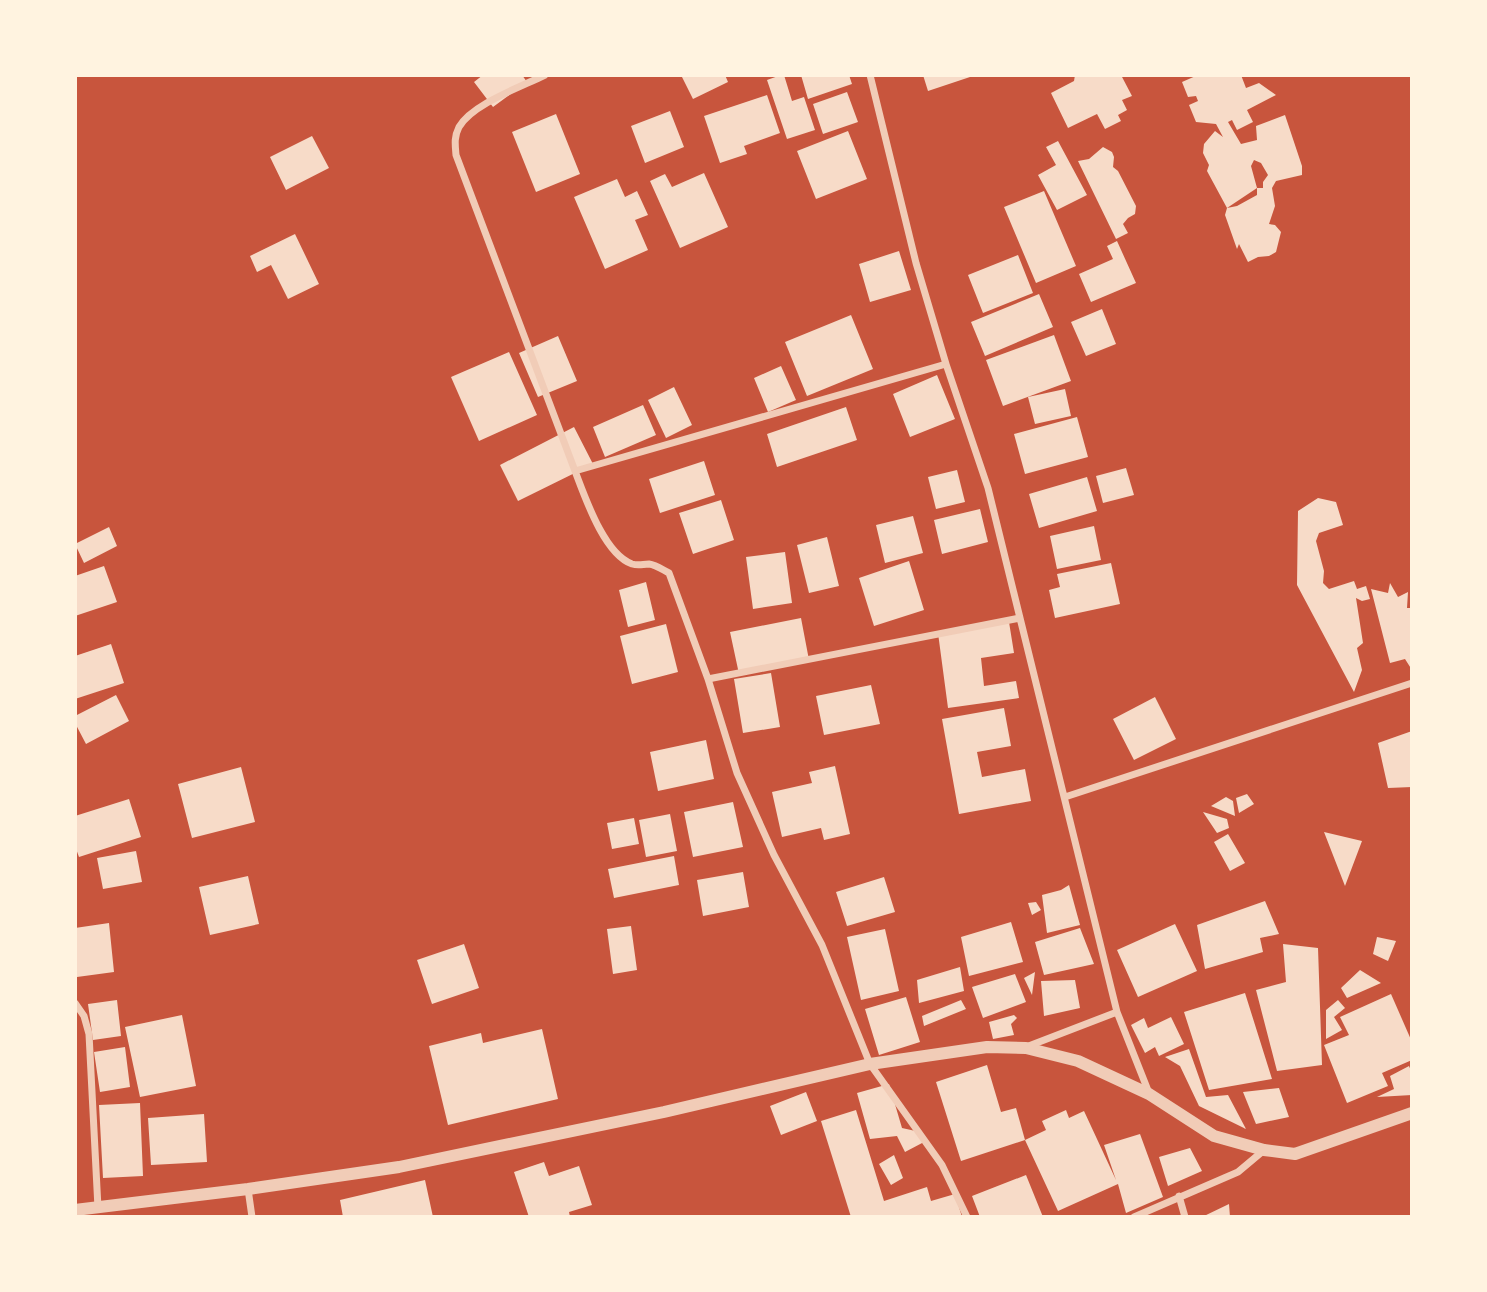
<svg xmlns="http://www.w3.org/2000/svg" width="1487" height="1292" viewBox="0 0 1487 1292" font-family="Ubuntu,sans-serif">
<rect width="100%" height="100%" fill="#c8553d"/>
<path fill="#f7dbc8" d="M483,75H522L527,82L493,107L474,82Z
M681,75H725L728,82L693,99Z
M781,75H784L792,101L804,97L815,130L787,139L767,80Z
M801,75H849L852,84L808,99Z
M923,75H973V76L928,91Z
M1075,75H1121L1132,96L1122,100L1127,110L1118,115L1121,121L1105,129L1097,114L1068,128L1051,93L1074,81Z
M1198,75H1241L1246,88L1259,83L1276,95L1247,110L1253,122L1237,130L1232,120L1228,122L1241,144L1257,140L1256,126L1285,115L1302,166V175L1276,181L1272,188L1275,206L1269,224L1275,225L1281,232L1276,252L1269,256L1258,257L1248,262L1239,244L1237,249L1225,215L1227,208L1237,206L1257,195V188H1263V182L1268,175L1261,163L1254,160L1251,166L1257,188L1227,208L1207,171L1209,165L1203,153L1204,144L1215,131L1223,137L1216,124L1196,122L1189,105L1198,101L1196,96L1188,97L1182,82Z
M847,92L858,122L823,134L813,104Z
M767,95L780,133L744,146L747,154L720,163L704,116Z
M670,111L684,147L645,163L631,126Z
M556,114L580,174L536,192L512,132Z
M848,131L867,179L816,199L797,151Z
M312,136L329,168L286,190L270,157Z
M1058,141L1087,195L1057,210L1038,175L1056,165L1046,147Z
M1103,147L1112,152L1114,157L1113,167L1118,171L1136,206L1135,214L1128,218L1123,224L1128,233L1116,239L1078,161L1089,159Z
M704,173L728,227L680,248L650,181L665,174L672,187Z
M617,179L625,197L637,191L648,215L635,220L648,250L605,269L574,197Z
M1044,191L1076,266L1036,283L1004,207Z
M295,234L319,284L288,299L271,265L257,272L250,256Z
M1117,241L1136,283L1091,302L1079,274L1113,259L1107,246Z
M899,251L911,290L870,302L859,264Z
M1018,255L1033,293L983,313L968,275Z
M1039,294L1053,327L985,356L971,322Z
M1102,309L1116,344L1086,356L1071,322Z
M851,315L873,369L807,396L785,342Z
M1054,335L1071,381L1003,406L986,360Z
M558,336L577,381L538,397L519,353Z
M509,352L537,415L479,441L451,377Z
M781,366L796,400L768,412L754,378Z
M937,375L955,419L910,437L893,394Z
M674,387L692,425L666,438L648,400Z
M1065,389L1071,416L1035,424L1028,397Z
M643,405L656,435L605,457L593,427Z
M846,407L857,440L777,467L767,434Z
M1077,417L1088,457L1025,474L1014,434Z
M574,427L593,464L518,501L500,465Z
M704,461L715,495L660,513L649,479Z
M1126,468L1134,495L1103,503L1096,476Z
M957,470L965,502L936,509L928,477Z
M1087,477L1097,511L1039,528L1029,494Z
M1318,498L1336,502L1343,525L1319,533L1316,541L1324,571L1323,583L1329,589L1354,581L1357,589L1366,586L1370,599L1362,601L1356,598L1363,643L1357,648L1362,670L1354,692L1297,585L1298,511Z
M721,500L734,540L693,554L679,513Z
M980,509L988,542L942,554L934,520Z
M913,516L923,553L885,563L876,525Z
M1094,526L1101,560L1057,569L1050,536Z
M109,527L117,546L84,563L75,544Z
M827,537L839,586L809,593L797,545Z
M785,552L792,603L753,609L746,557Z
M909,561L924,610L874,626L859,578Z
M1111,563L1120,604L1055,618L1049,590L1060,587L1057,574Z
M104,566L117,602L75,616V576Z
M646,582L655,620L628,627L619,590Z
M1390,583L1398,597L1408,592L1407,608H1412V670L1405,659L1390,663L1371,589L1388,593Z
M801,618L809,660L739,674L730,632Z
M1009,622L1014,653L981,658L984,686L1016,681L1019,698L948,708L938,633Z
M666,624L678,672L632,684L620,636Z
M111,644L124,683L75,699V656Z
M771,673L780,727L743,733L734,679Z
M871,685L880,724L824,735L816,696Z
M116,695L129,721L86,744L75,723V716Z
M1155,697L1176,739L1134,760L1113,719Z
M1004,708L1011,746L977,752L982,777L1025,769L1031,801L959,814L942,719Z
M1412,731V787L1388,788L1378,743Z
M706,740L714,779L658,791L650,752Z
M835,766L850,834L824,840L821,828L782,837L772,792L812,783L809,772Z
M241,767L255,822L192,838L178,784Z
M1247,794L1254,804L1239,813L1236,798Z
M1226,797L1233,801L1235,816L1211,806Z
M129,799L141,837L79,857L75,846V816Z
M733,802L743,847L693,857L684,812Z
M1203,812L1227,819L1229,828L1217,833Z
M670,814L677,851L646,857L639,820Z
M634,818L639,844L612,849L607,823Z
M1324,832L1362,841L1345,886Z
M1228,834L1245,863L1230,871L1214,842Z
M136,851L142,882L103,889L97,858Z
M674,856L679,885L614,898L608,869Z
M743,872L749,907L703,916L697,880Z
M248,876L259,924L210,935L199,887Z
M884,877L895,912L847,926L836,892Z
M1069,885L1080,925L1047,933L1042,895L1061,890Z
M1265,901L1279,934L1260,938L1263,952L1205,969L1197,925Z
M1036,902L1041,910L1032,915L1028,903Z
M1011,922L1023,962L969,976L961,937Z
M109,923L114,972L77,977L75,928Z
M1175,924L1197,971L1138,997L1117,950Z
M631,926L637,970L613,974L607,929Z
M1080,928L1094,964L1044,975L1035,942Z
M885,929L899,991L861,1000L847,937Z
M1377,937L1396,941L1388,961L1373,954Z
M464,944L479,988L432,1004L417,960Z
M1283,944L1318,948L1322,1065L1277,1071L1256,990L1286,982Z
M960,967L964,991L919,1003L917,980Z
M1360,970L1381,983L1347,998L1341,988Z
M1035,972L1032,995L1024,978Z
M1015,974L1026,1002L983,1018L972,987Z
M1075,980L1080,1008L1044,1016L1041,981Z
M1245,993L1272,1079L1209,1090L1184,1012Z
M1391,994L1412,1042V1060L1382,1073L1388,1086L1347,1103L1324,1045L1349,1035L1340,1017Z
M906,997L920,1042L879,1055L865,1009Z
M117,1000L121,1036L93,1040L88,1004Z
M961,1000L966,1009L924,1026L922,1016Z
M1338,1000L1345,1008L1334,1017L1342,1030L1326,1039V1010Z
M182,1015L196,1086L140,1097L125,1027Z
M1014,1015L1017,1018L1011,1024L1014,1035L993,1039L989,1022Z
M1171,1017L1184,1044L1159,1056L1155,1047L1145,1053L1131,1025L1144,1018L1148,1028Z
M542,1029L558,1099L448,1125L429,1046L481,1033L483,1043Z
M125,1047L130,1087L100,1092L94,1052Z
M1189,1049L1206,1097L1228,1095L1246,1129L1199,1106L1180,1066L1165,1057Z
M987,1065L1001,1112L1016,1108L1025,1140L961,1161L936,1082Z
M1409,1066L1412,1073V1095L1377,1097L1394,1089L1390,1076Z
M889,1084L902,1128L920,1132L924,1142L905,1152L897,1136L870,1139L857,1093Z
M1279,1088L1289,1117L1256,1124L1243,1092Z
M806,1092L817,1121L781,1135L770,1106Z
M140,1103L143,1176L103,1178L99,1105Z
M856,1110L884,1201L927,1187L931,1201L955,1194L962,1217H851L821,1121Z
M1066,1110L1069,1118L1084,1111L1116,1180L1104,1145L1140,1134L1163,1197L1126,1213L1118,1184L1058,1211L1025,1140L1046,1130L1042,1121Z
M204,1114L207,1162L151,1165L148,1118Z
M1190,1148L1202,1171L1168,1186L1159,1157Z
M894,1155L903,1178L891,1185L879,1164Z
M544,1162L549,1176L579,1166L592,1205L569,1212L570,1217H529L514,1172Z
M1026,1175L1043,1217H980L972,1196Z
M425,1180L433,1217H343L340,1200Z
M1229,1204L1230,1217H1202Z"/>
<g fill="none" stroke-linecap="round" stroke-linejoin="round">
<path stroke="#f1ccb7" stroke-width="7" d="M545,75C521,87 472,104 459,127C454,137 455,144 456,155L575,471
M870,75L916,263L946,364L988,488L1117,1012L1149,1093
M946,364L575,471C585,497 604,554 632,564C639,566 643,564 649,564C656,565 663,570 669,573L708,679L737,773L774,855L822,945L870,1064L942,1165L967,1217
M708,679L1020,618
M1065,797L1412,683
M75,1003L84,1016L89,1034L98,1208
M1026,1047L1117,1012
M248,1189L252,1217
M1179,1196L1185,1217
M1134,1217L1238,1172L1263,1151"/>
<path stroke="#f1ccb7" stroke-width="12" d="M75,1210L248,1189L399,1167L664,1112L870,1064L987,1047L1026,1048L1078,1061L1149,1094L1214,1136L1264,1150L1295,1154L1412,1113"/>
</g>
<rect width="1487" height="1292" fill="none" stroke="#fff3e0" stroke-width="154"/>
</svg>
